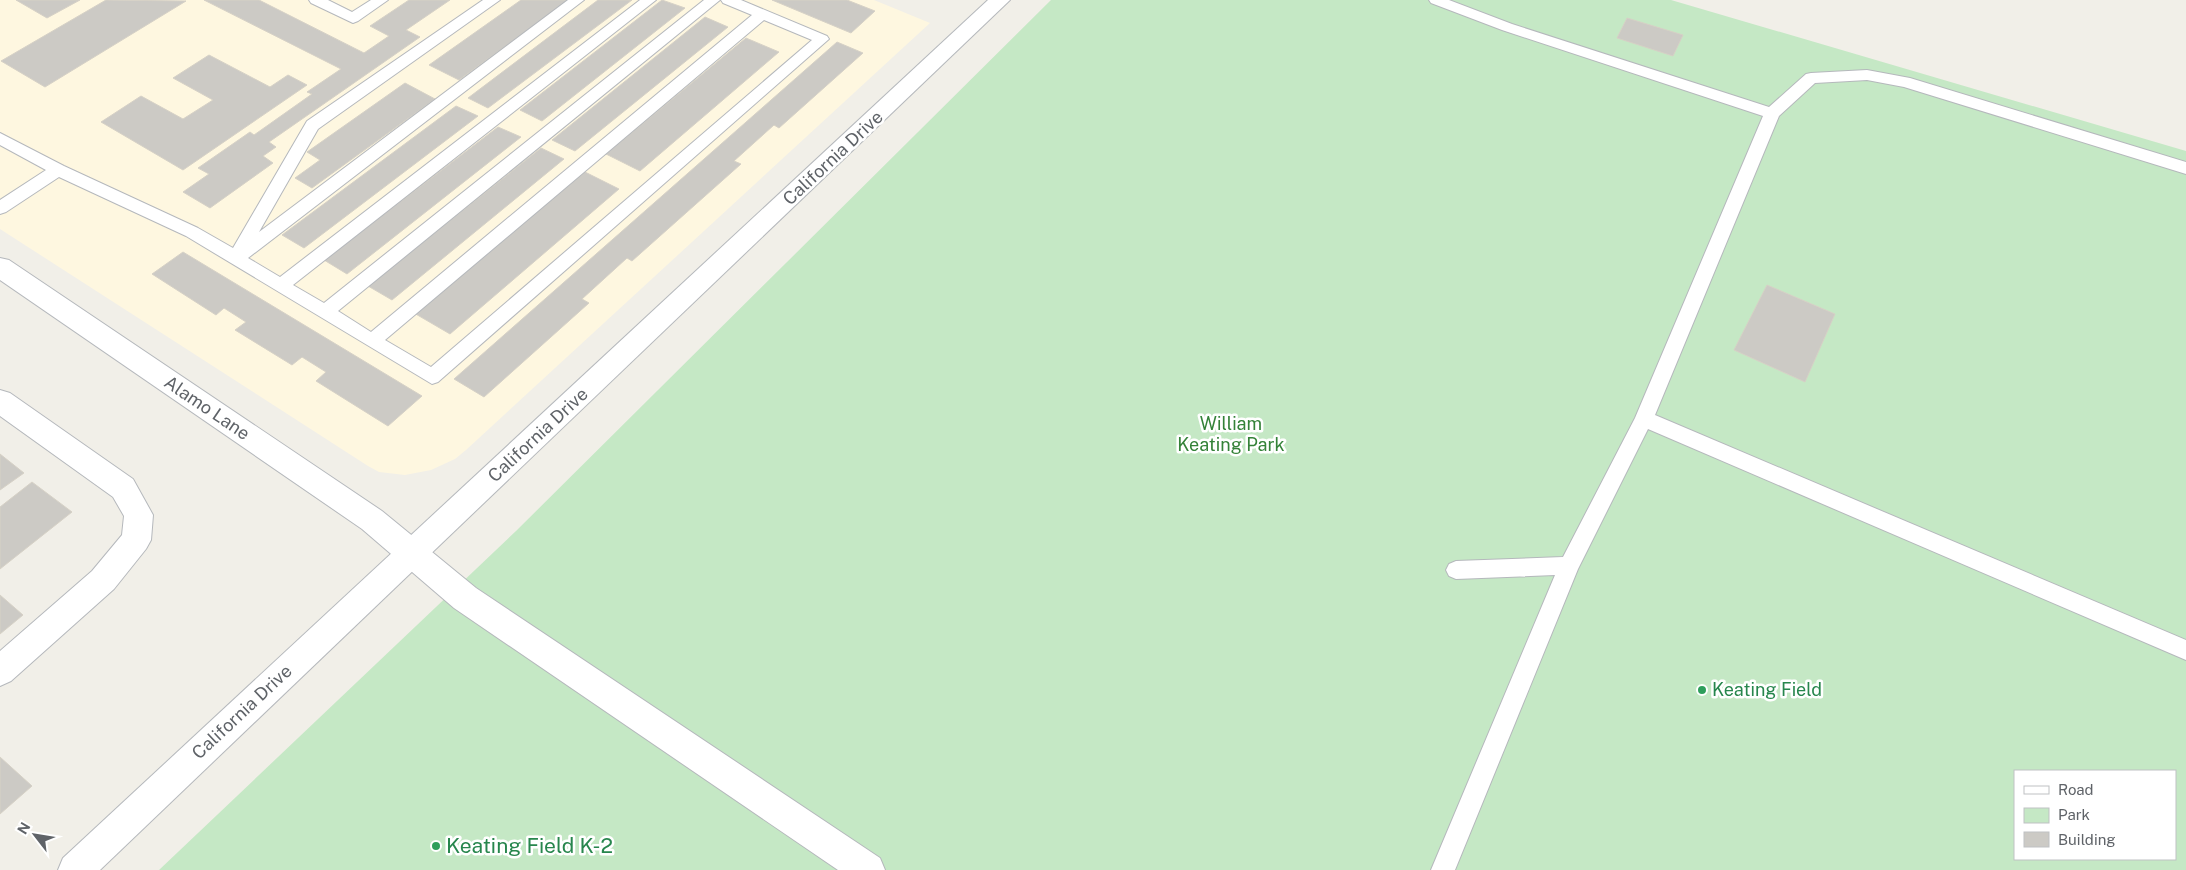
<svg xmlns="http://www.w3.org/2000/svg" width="2186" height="870" viewBox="0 0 2186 870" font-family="'Public Sans',sans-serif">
<rect width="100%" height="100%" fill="#f1efe8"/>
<path fill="#fef7e0" d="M0,0H874L930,23L466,450L455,459L431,470L405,475L379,472L368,466L0,229Z"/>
<path fill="#c5e8c5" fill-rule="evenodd" d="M1051,0H1671L2186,151V870H159L516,531ZM2015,771H2175V859H2015Z"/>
<path fill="#cccac5" stroke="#d6d1c6" d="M16,0H80L47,18Z
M106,0L186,1L45,87L1,61Z
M204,0H259L364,53L389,36L370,26L409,0H450L406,30L420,37L269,142L276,147L263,156L273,163L210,208L183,192L209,174L198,168L250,132L254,135L312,94L307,92L341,69Z
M521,0H569L459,80L429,65Z
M598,0H632L488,108L468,98Z
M662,0L685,8L542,121L520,110Z
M772,0H847L875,11L851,33Z
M705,17L728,27L575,151L552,140Z
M1627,18L1683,35L1673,56L1617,38Z
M746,38L779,52L640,171L606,154Z
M837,42L863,53L779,128L774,125L734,161L741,164L632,261L627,258L582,299L589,303L484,397L454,379Z
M209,55L270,87L288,75L307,85L183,170L101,122L141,96L183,119L213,100L173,78Z
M405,83L435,99L312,188L295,178L320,160L307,152Z
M456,106L478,116L304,248L282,235Z
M498,127L521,137L347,274L324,260Z
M541,148L564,159L392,300L368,286Z
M585,172L619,189L450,334L414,313Z
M183,252L422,396L388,426L316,381L326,372L302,357L292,365L235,330L246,322L224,308L216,315L152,274Z
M1767,285L1835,314L1805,382L1734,350Z
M0,454L24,473L0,490Z
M32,482L72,512L0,569V507Z
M0,595L23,615L0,634Z
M0,757L32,786L0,814Z"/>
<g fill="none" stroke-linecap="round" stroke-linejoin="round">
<defs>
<path id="service" d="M309,0H328L352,12L371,0H388L358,21L353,23L311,3Z
M483,0H500L318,129L259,232L568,0H584L248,258L280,277L640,0H656L293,285L324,303L704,0H720L338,311L371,332L752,15L723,3L721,0H741L827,36L829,39L438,382L432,384L186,236L59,177L6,212L0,214V200L46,170L0,145V133L64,166L198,228L233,248L307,121ZM764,20L812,40L431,367L385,340Z
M1429,0H1449L1512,24L1769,107L1806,74L1811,73L1867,70L1910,78L2186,162V174L1904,87L1867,80L1815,83L1779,116L1655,415L2186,640V660L1648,429L1578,569L1455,870H1431L1555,575L1456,579L1449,576L1446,570L1449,564L1456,561L1563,557L1635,418L1763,116L1502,30L1431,3Z"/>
<path id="minor" d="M0,258L9,260L382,511L476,588L880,858L885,870H838L454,608L362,529L0,280Z
M0,390L10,393L133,479L153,515L151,540L146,549L114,589L11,681L0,686V651L92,571L122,535L124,516L113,497L0,416Z"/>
<path id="tertiary" d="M988,0H1010L100,870H58L63,858Z"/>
</defs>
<use href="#service" stroke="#b5b8bc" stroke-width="2"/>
<use href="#minor" stroke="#b5b8bc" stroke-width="2"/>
<use href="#tertiary" stroke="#b5b8bc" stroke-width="2"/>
<use href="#service" fill="#fff" fill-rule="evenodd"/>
<use href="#minor" fill="#fff" fill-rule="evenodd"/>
<use href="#tertiary" fill="#fff" fill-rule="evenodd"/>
</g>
<g fill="#2e9e5b" stroke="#fff" stroke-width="2">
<circle cx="1702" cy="690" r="5"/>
<circle cx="436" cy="846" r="5"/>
</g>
<g text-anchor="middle" stroke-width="5" stroke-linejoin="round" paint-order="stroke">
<g font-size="18" fill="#5f6368" stroke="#fff">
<text transform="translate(833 158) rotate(-43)" y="6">California Drive</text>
<text transform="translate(207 408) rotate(34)" y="6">Alamo Lane</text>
<text transform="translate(538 435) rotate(-43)" y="6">California Drive</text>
<text transform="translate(242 712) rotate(-43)" y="6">California Drive</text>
</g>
<g font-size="18" fill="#348238" stroke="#fff">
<text x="1231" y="430">William<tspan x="1231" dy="21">Keating Park</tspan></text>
</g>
<g font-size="18" fill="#27864d" stroke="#fff" text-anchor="start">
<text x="1712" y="696">Keating Field</text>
</g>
<g font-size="21" fill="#27864d" stroke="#fff" text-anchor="start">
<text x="446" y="853">Keating Field K-2</text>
</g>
</g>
<rect x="2014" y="770" width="162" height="90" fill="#ffffff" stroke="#bfc1c3"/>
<rect x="2024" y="786" width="25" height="8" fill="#ffffff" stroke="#bfc1c3"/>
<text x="2058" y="795" font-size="15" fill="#5f6368">Road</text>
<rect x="2024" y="808" width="25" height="15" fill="#c5e8c5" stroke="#bfc1c3"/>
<text x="2058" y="820" font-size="15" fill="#5f6368">Park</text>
<rect x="2024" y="832" width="25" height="15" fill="#cccac5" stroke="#bfc1c3"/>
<text x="2058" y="845" font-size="15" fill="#5f6368">Building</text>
<g transform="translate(35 835) rotate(301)" stroke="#ffffff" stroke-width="4" paint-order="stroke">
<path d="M0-4L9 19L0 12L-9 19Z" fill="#5f6368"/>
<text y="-8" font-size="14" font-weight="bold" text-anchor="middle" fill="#5f6368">N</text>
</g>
</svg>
